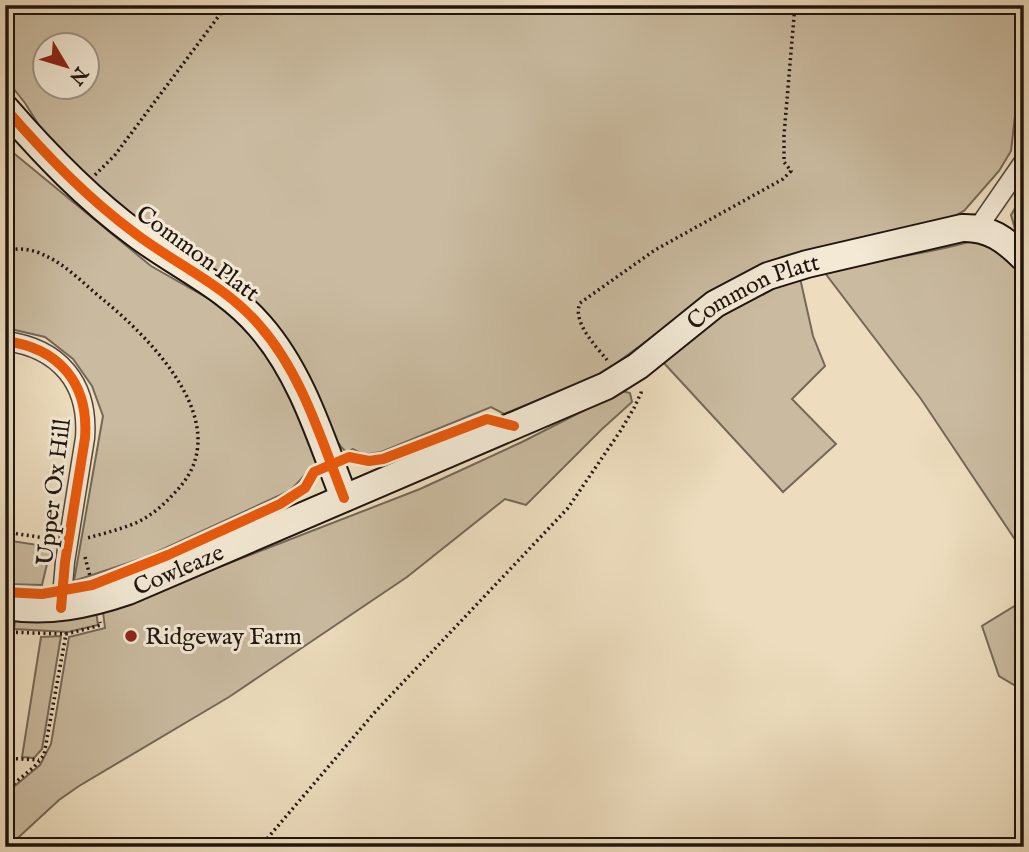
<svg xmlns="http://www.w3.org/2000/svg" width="1029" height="852" viewBox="0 0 1029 852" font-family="'IM FELL English',serif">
<rect width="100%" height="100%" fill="#edddbe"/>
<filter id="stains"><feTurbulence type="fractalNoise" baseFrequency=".00286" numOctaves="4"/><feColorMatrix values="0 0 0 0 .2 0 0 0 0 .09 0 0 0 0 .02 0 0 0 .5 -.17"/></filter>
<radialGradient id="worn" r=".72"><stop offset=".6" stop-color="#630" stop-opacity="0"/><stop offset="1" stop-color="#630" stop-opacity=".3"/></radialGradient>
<path fill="#cabba0" stroke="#746858" stroke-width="2" fill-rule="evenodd" d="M5,5H1015L1016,107L1011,151L999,171L964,211L929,230L697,304L618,362L617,369L504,414L491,407L381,452L364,455L353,449L346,452C326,433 320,401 309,377C300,357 286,338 272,322L109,197L52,146L25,103L5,78ZM46,46H88V88H46Z
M5,146L151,266L232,312L276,360L318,463C306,470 301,482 289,491L146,557L74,581L103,416L92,386L73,359L45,337L15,330H5Z
M1024,193V239L1015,229L1011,215Z
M979,239L1003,251L1024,273V553L921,399L825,273C876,258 929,255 979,239Z
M800,278L813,336L825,366L792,399L836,444L783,492L663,362L723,312L758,292Z
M622,391L630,393L632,402L601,430L526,505L505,499L407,577L229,697L79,786L59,800L8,847H5V794L40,765L51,744L69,637L105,628L103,612L420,489L522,442Z
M5,540L51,547L42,585L5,584Z
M1024,592V691L999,676L982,626L1016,605Z
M96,611L98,625L68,632L14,629L15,621L18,618Z
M61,636L42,749L34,758L22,757L41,637Z"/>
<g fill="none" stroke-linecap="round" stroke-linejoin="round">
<defs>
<path id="street" d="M977,229L1024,161
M5,341C60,348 89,384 85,438L65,562L61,608"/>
<g id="secondary">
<path d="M5,108C45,154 87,198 136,234C177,265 226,286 260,326C302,374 321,439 344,498"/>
<path id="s1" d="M5,606C48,613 87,605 128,591L606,386L638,366L715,304L768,276L807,264L962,228C989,227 1006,240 1024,258"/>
</g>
</defs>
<use href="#street" stroke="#52463b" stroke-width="21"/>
<use href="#secondary" stroke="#1f140f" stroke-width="30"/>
<path stroke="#1f140f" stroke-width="3.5" stroke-dasharray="2 3.5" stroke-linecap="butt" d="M95,175L115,155L227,5
M5,252C17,246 35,250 46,256C68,266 87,287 106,302C154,342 235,425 179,488C166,503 151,517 133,524C118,530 102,534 87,538
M607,360C595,345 572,322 580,303L655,250L783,179L791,171L784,162V135L795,5
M5,532L52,539
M85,557L91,580
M5,632L66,634
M5,758L39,760
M5,791L34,767L44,755L66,634L101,625L100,622
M260,847L375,712L568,508L621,430L634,408L641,393V389"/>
<use href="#street" stroke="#f3e9d5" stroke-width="18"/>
<use href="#secondary" stroke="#f3e9d5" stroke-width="26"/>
<defs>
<path id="cycleway" d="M5,108C45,154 87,198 136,234C177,265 226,286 260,326C302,374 321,439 344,498
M5,341C60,348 89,384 85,438L65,562L61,608
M5,592L42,594L92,585L168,555L280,504L305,488L314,472L349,457L369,461L383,459L487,419L514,426"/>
</defs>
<use href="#cycleway" stroke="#f3e9d5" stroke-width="15"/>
<use href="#cycleway" stroke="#e8590c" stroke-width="10"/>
</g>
<circle fill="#8f2418" stroke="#f3e9d5" stroke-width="2.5" cx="131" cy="636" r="7"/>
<g text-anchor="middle" stroke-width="6" stroke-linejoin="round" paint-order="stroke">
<g font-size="24" fill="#1f140f" stroke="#f3e9d5">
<text transform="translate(198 253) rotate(36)" y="8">Common Platt</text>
<text dy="8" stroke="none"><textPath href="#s1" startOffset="822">Common Platt</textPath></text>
<text transform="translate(53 492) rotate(-83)" y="8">Upper Ox Hill</text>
<text dy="8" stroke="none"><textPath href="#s1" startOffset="180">Cowleaze</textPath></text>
</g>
<g font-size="24" fill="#1f140f" stroke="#f3e9d5" text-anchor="start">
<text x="145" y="644">Ridgeway Farm</text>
</g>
</g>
<rect width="1029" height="852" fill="none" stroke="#edddbe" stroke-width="28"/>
<rect x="7" y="7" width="1015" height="838" fill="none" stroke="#1f140f" stroke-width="3.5"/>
<rect x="14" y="14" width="1001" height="824" fill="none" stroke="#1f140f" stroke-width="2"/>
<g transform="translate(66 66) rotate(128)"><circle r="33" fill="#f3e9d5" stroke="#9e9486" stroke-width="2"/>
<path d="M0-5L12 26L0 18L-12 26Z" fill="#8f2418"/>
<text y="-10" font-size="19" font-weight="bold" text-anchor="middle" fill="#1f140f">N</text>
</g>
<rect width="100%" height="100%" filter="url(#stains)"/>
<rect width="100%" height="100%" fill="url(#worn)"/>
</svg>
